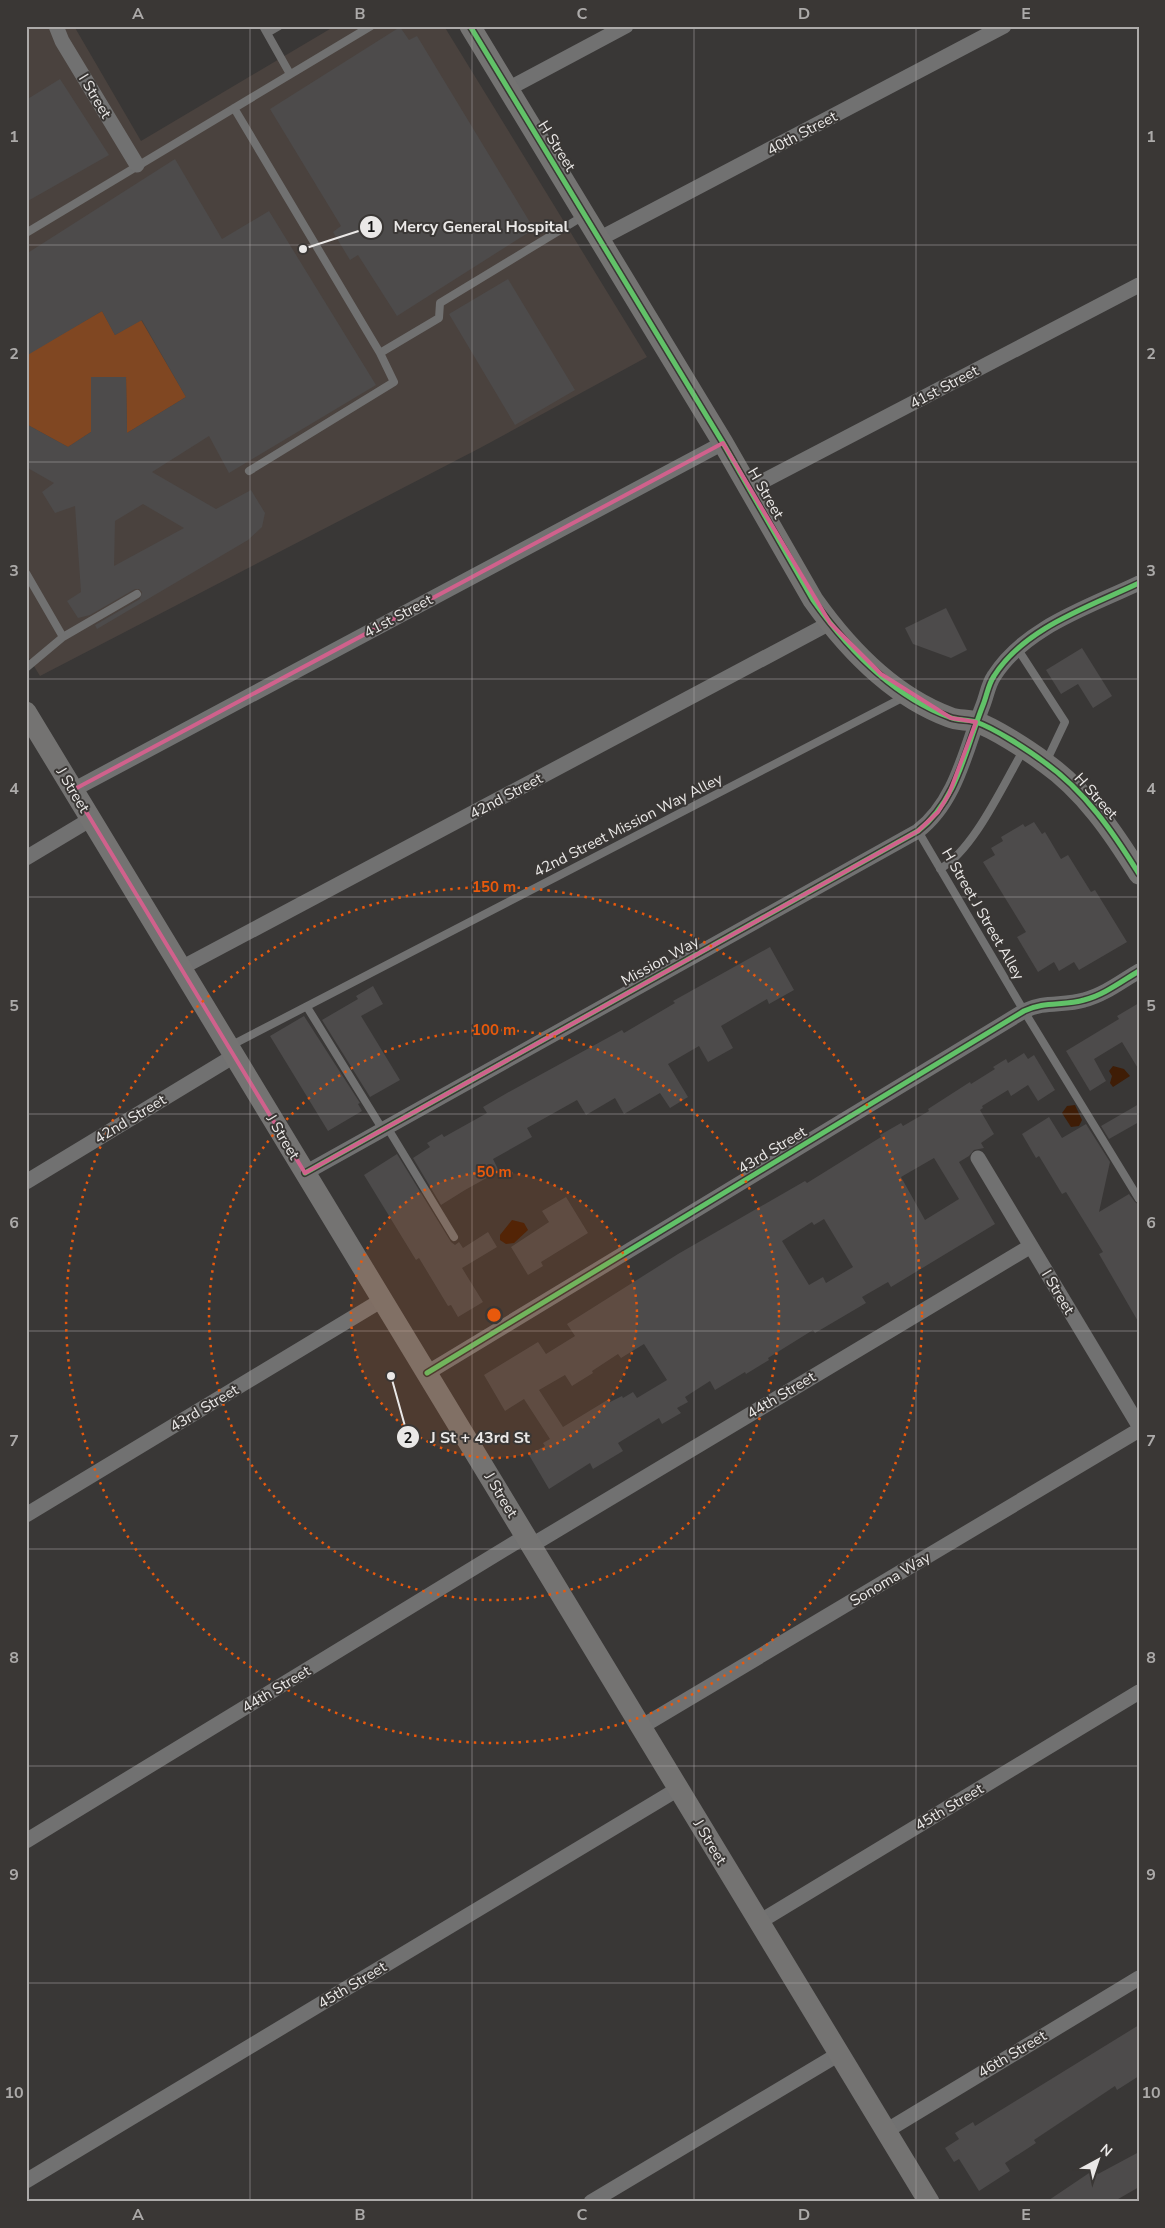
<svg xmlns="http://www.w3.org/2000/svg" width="1165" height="2228" viewBox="0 0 1165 2228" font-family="'Nunito Sans',sans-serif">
<rect width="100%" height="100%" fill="#393736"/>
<path fill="#4a423e" d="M26,26H74L141,141L335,26H444L647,357L480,448L40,676L26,653Z"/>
<path fill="#804722" d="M102,311L115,335L141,320L186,397L127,433L126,377H91V432L68,447L26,424V355Z"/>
<path fill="#3f1d06" d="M1113,1066L1124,1069L1130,1076L1113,1087L1110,1083L1112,1076L1109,1071Z
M1075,1105L1082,1120L1079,1126L1071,1127L1062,1113L1067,1106Z
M512,1220L524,1223L528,1230L514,1243L506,1244L500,1240V1235Z"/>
<path fill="#4d4b4b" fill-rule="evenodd" d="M400,27L409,40L417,36L534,229L397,316L358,255L350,260L333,232L341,226L270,109Z
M60,79L109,155L26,202V100Z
M175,159L222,239L269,211L376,385L229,473L209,436L152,472L216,509L251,490L265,513L262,527L248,540L97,629L95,625L140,599L142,592L139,589H135L90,615L78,618L67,601L81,592L75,506L55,513L42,492L54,483L26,467V424L68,447L91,432V377H126L127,433L186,397L142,320L115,335L102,311L26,356V254ZM143,504L184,528L114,566L115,521Z
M508,279L575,390L515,425L449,314Z
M946,608L967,650L951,658L913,644L905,628Z
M1082,648L1112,696L1093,708L1078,684L1061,694L1046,670Z
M1034,822L1042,834L1045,832L1061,859L1068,855L1091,892L1095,890L1127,942L1079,970L1074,962L1059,971L1054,962L1038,972L1017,937L1026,932L983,862L995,855L991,848L1003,841L1001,837L1023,824L1025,827Z
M770,947L794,990L769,1004L767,999L721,1026L733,1048L708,1062L699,1046L668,1064L688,1097L670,1108L660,1093L624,1114L615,1098L586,1115L577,1100L527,1128L532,1137L493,1159L499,1171L465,1190L441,1205L413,1158L430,1147L427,1143L442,1134L444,1137L487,1113L483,1107L507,1093L622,1030L624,1033L675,1003L673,1001Z
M373,986L383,1004L361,1016L400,1080L370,1097L322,1020L358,999L356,996Z
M1139,1003V1070L1122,1042L1094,1059L1106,1081L1090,1091L1066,1051L1119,1019L1117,1016Z
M304,1016L360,1103L358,1104L362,1111L328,1131L270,1036Z
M1024,1053L1028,1059L1034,1055L1055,1090L1038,1101L1028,1085L1011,1096L1008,1090L982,1106L983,1108L980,1110L994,1134L981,1143L984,1148L974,1150L969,1156L959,1162L995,1224L891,1287L888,1282L862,1297L866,1303L815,1333L813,1330L768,1358L769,1360L746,1374L745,1372L715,1390L710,1381L685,1397L688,1402L677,1408L681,1413L662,1424L659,1418L618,1443L623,1451L593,1469L590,1463L549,1489L529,1455L545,1446L543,1443L550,1439L524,1399L505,1411L484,1375L538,1342L546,1354L575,1336L567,1324L678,1254L805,1181L807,1183L881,1137L880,1135L901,1123L903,1126L929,1111L928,1109L970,1082L971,1084L995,1069L993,1067L1006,1059L1008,1063ZM934,1158L959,1199L925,1220L901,1177ZM824,1219L853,1267L826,1283L823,1277L809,1285L782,1241L812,1222L814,1225ZM644,1344L667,1380L637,1398L633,1392L623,1398L622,1396L610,1402L609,1399L563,1427L539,1390L565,1375L572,1386L593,1373L592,1371L618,1354L621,1358Z
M1139,1104V1122L1109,1139L1101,1126Z
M1049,1117L1062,1138L1086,1124L1110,1162L1099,1212L1129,1194L1135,1202L1139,1205V1323L1099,1254L1103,1252L1066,1192L1062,1194L1039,1156L1036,1158L1022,1134Z
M397,1154L451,1242L455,1245L459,1242L463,1248L488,1232L497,1247L462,1268L483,1302L458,1317L451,1305L448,1306L419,1258L416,1260L364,1175Z
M566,1197L588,1233L541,1262L543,1266L528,1275L511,1247L549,1222L542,1211Z
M1139,2025V2076L1117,2090L1115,2086L1034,2140L1036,2143L1005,2163L1010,2171L979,2191L959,2159L954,2162L945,2148L959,2139L955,2133L973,2122L975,2126Z
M1139,2152V2187L1113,2202H1046L1095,2169L1098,2174Z"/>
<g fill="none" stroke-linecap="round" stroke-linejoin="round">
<path stroke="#717171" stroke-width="8" d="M263,26L290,74
M267,33L279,26
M234,108L380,353L439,318L440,303L585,215
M26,233L371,26
M249,471L394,382L380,353
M26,573L63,637L26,668
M63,637L137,594
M1017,648L1065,722L1046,762
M918,831L1024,1011L1139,1199
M940,869C974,850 1004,783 1024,749
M307,1007L383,1130
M230,1046L906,696
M387,1127L454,1237"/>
<path stroke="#717171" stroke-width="15" d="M56,26L62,41L137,165
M508,89L626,26
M599,239L1004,26
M750,488L1139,285
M73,790L723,443
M26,858L91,819
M181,968L830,623
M978,1158L1139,1426
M305,1173L918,831C957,801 966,748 983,705C987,695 988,685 994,676C1025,627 1089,607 1139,583
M26,1182L234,1056
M427,1373L1024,1011C1044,1001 1064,1006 1084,1000C1104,995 1122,981 1139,971
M26,1515L382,1300
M532,1545L1031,1246
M641,1727L1139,1430
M26,1841L526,1536
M759,1922L1139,1692
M886,2131L1139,1978
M26,2181L678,1789
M591,2202L839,2054"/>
<path stroke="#747372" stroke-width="21" d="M470,26L723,443L813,600C847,648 893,696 949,717C958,721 967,719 976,722C994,728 1028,750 1044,762C1085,791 1113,832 1139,874
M26,712L929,2202"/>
<defs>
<path id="cycleway" d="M470,26L723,443L813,600C847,648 893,696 949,717C958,721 967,719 976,722C994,728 1028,750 1044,762C1085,791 1113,832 1139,874
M305,1173L918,831C957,801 966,748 983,705C987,695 988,685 994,676C1025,627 1089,607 1139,583
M427,1373L1024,1011C1044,1001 1064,1006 1084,1000C1104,995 1122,981 1139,971"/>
</defs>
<use href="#cycleway" stroke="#3a3735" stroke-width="8"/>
<use href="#cycleway" stroke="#61c268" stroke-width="5"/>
</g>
<path fill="none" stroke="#d0618c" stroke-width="4" stroke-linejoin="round" d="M723,443L830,623L881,674L951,718L976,722L949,794L938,812L918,831L305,1173L73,790Z"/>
<path fill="none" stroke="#acaaa9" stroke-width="1" stroke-opacity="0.55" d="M250,26V2202M472,26V2202M694,26V2202M916,26V2202M26,245H1139M26,462H1139M26,679H1139M26,897H1139M26,1114H1139M26,1331H1139M26,1549H1139M26,1766H1139M26,1983H1139"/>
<circle cx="494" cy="1315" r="143" fill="#e8590c" fill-opacity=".12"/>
<g fill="none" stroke="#e8590c" stroke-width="2.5" stroke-dasharray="2.5 5">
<circle cx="494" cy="1315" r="143"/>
<circle cx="494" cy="1315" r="285"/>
<circle cx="494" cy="1315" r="428"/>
</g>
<g text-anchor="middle" stroke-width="4" stroke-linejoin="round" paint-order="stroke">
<g font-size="15" fill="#eae8e7" stroke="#3a3735">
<text transform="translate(95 96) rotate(59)" y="5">I Street</text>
<text transform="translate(802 133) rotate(-28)" y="5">40th Street</text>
<text transform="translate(557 146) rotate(58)" y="5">H Street</text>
<text transform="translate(944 387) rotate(-28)" y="5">41st Street</text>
<text transform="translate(766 493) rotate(60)" y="5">H Street</text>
<text transform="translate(398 616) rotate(-28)" y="5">41st Street</text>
<text transform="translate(73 790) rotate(59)" y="5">J Street</text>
<text transform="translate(506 796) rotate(-28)" y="5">42nd Street</text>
<text transform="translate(1096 796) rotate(48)" y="5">H Street</text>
<text transform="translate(628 825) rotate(-27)" y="5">42nd Street Mission Way Alley</text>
<text transform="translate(983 914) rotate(60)" y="5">H Street J Street Alley</text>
<text transform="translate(660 961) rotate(-29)" y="5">Mission Way</text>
<text transform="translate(130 1119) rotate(-31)" y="5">42nd Street</text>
<text transform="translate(283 1137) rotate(59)" y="5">J Street</text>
<text transform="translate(772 1150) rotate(-31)" y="5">43rd Street</text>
<text transform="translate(1058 1292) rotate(59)" y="5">I Street</text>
<text transform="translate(781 1395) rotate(-31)" y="5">44th Street</text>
<text transform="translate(204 1408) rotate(-31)" y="5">43rd Street</text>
<text transform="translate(501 1495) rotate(59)" y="5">J Street</text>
<text transform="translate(890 1579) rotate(-31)" y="5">Sonoma Way</text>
<text transform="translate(276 1689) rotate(-31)" y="5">44th Street</text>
<text transform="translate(949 1807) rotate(-31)" y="5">45th Street</text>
<text transform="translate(710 1842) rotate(59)" y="5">J Street</text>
<text transform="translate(352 1985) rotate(-31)" y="5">45th Street</text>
<text transform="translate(1012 2054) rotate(-31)" y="5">46th Street</text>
</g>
</g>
<circle cx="494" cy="1315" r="8" fill="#e8590c" stroke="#3a3735" stroke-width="2.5"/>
<g font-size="15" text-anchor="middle" font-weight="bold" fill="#e8590c" stroke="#3a3735" stroke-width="4" stroke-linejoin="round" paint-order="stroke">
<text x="494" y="892">150 m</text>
<text x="494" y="1035">100 m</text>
<text x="494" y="1177">50 m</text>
</g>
<path fill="none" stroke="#eae8e7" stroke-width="2" d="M303 249L371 227M391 1376L408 1437"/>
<g fill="#eae8e7" stroke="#3a3735" stroke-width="2">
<circle cx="303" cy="249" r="5"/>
<circle cx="391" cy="1376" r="5"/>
<circle cx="371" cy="227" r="12"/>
<circle cx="408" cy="1437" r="12"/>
</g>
<g font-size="15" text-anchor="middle" font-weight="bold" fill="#111">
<text x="371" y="232">1</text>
<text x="408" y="1443">2</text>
</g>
<g font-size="16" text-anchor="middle" font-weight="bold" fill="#eae8e7" stroke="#3a3735" stroke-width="4" stroke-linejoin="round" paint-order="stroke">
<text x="481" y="232">Mercy General Hospital</text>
<text x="480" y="1443">J St + 43rd St</text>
</g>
<rect width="1165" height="2228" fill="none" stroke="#3a3735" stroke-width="55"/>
<g transform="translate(1098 2160) rotate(40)" stroke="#3a3735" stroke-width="4" paint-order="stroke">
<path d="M0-4L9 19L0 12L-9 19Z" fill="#eae8e7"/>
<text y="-8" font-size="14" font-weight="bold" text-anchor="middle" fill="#eae8e7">N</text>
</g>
<rect x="28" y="28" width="1110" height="2172" fill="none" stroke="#acaaa9" stroke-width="2"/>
<g font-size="16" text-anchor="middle" font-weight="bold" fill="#acaaa9">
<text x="138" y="19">A</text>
<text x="360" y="19">B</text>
<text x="582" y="19">C</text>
<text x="804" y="19">D</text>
<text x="1026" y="19">E</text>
<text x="14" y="142">1</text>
<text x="1151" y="142">1</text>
<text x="14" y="359">2</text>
<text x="1151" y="359">2</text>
<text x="14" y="576">3</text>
<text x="1151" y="576">3</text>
<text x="14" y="794">4</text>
<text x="1151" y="794">4</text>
<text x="14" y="1011">5</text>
<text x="1151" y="1011">5</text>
<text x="14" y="1228">6</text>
<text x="1151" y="1228">6</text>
<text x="14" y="1446">7</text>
<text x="1151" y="1446">7</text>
<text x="14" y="1663">8</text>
<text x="1151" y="1663">8</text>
<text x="14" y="1880">9</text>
<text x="1151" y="1880">9</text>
<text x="14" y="2098">10</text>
<text x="1151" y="2098">10</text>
<text x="138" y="2220">A</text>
<text x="360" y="2220">B</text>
<text x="582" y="2220">C</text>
<text x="804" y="2220">D</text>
<text x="1026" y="2220">E</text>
</g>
</svg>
